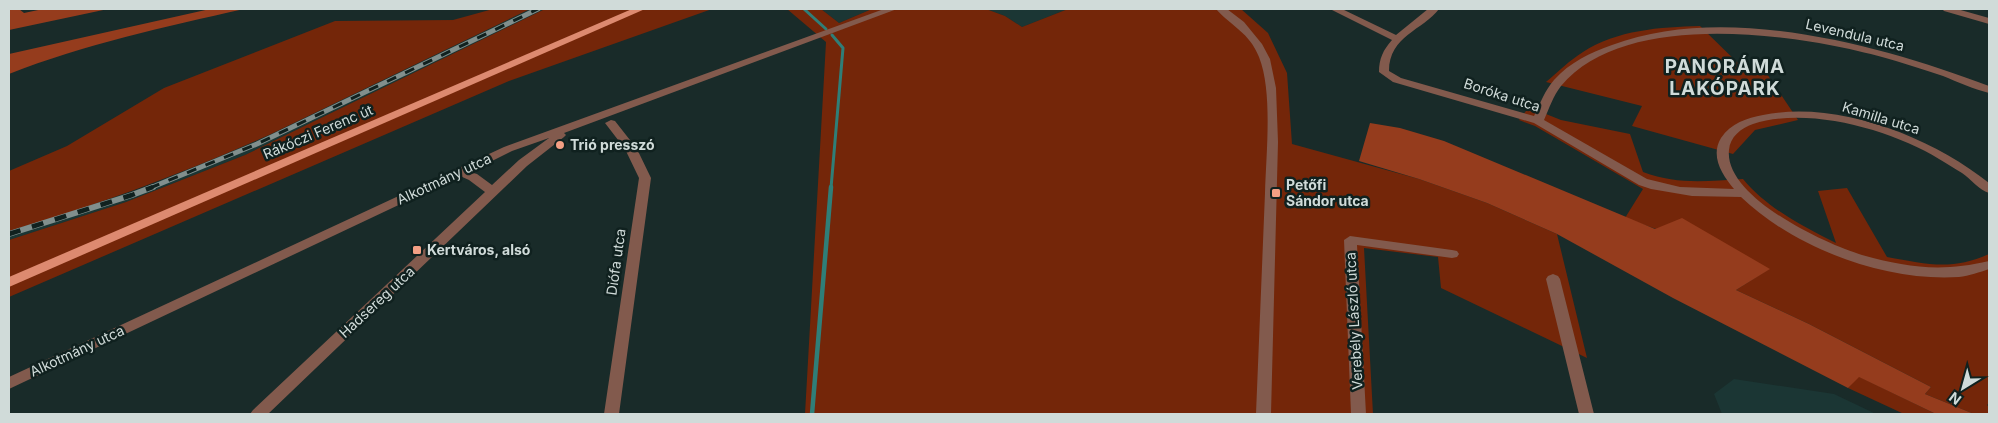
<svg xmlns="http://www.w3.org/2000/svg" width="1998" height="423" viewBox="0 0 1998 423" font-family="Inter,sans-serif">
<rect width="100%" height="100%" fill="#192b29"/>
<path fill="#1b3634" d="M530,9H545L245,155L126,202L9,240V231L145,187L269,135Z
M821,9H872L839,23Z
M986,9H1068L1022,27L1005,16Z
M1734,379L1834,394L1876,414H1722L1714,394Z"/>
<path fill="#742609" d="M493,9H530L269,135C185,173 98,205 9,231V171L67,146L164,88L335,21L453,20Z
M545,9H712L509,81L9,297V240L126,202L245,155Z
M787,9H821L839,23L872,9H986L1005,16L1022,27L1068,9H1241L1268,33L1287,73L1292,144L1419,179L1487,203L1557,234L1587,358L1441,288L1438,257L1364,248L1373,414H805L826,42Z
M1700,26L1745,70L1765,71L1798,120L1755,130L1733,154L1632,126L1642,106L1546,82C1558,72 1570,60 1583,52C1617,30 1660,27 1700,26Z
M1536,110L1561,120L1630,134L1643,172C1678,185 1706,181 1743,179C1767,208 1802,226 1836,243L1818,191L1847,188L1887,257C1927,264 1951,271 1989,254V403L1987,405L1989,407V414H1974L1925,394L1931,387L1809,324L1736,290L1769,269L1625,218L1643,189L1535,126L1519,120L1526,111Z
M1858,376L1936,414H1904L1848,388Z"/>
<path fill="#953c1d" d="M9,9H19L24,13L43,9H108L9,30Z
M210,9H244C165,27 85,44 9,74V54Z
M1370,123L1400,128L1444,141L1655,229L1682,218L1770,269L1736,290L1809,324L1931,387L1925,394L1974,414H1936L1859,377L1848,388L1673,298L1557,234L1487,203L1419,179L1359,161Z"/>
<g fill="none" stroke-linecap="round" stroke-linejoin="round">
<path stroke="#2f7e78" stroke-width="3" d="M804,9L826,29
M831,188L843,48L832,35"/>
<path stroke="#2f7e78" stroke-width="4.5" d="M812,414L831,187"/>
<path fill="#825a4d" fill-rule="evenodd" d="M884,9H897L564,133L566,135L564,137L527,166L268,414H250L253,410L485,192L469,180L460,176L9,389V377L504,147ZM549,138L519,160L492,185L477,174L470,172L512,151Z
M1216,9H1227L1244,22L1262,44L1270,59L1276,88L1278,142L1271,414H1256C1259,340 1262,267 1265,193C1266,154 1273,92 1259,57C1249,32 1232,27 1216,9Z
M1330,9H1342L1396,35L1428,9H1439C1423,30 1389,36 1389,71L1401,78L1534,116C1540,104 1545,90 1554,80C1570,62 1590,53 1612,45C1725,2 1881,45 1989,86V93C1973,89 1958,82 1943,76C1928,71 1912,66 1896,61C1808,35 1628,6 1561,86C1553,96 1549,109 1544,120L1647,179L1680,187L1734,189C1722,175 1710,156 1721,138C1731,123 1747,118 1763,115C1838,100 1931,137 1989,183V193C1979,190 1971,179 1962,173C1954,168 1947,164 1939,159C1892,130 1808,106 1753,124C1741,128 1730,137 1729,150C1724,197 1825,244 1862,255C1908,268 1943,272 1989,261V269C1980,272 1969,276 1959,277C1885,282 1794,248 1741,197L1692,196L1651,189L1639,185L1534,123L1393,82L1379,72C1379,59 1383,50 1392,40Z
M1942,9H1957L1989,18V24L1944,11Z
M611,120L615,121L637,149L651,178L619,414H604L639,178L625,149L605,123Z
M1350,236L1452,250L1457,251L1459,254L1457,257L1452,258L1357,245L1366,414H1351L1344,240Z
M1553,274L1558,276L1560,279L1594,414H1579L1546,279L1548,276Z"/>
<path fill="#dd8a70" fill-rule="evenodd" d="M632,9H645L9,287V277Z"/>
<defs>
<path id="rail-far1" d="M150,188L257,144L538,9"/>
<path id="rail" d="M9,234L132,195L153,187"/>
</defs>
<use href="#rail-far1" stroke="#818f8d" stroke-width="5"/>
<use href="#rail" stroke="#818f8d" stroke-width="6"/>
<use href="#rail-far1" stroke="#10211f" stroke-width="3" stroke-dasharray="10" stroke-linecap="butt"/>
<use href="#rail" stroke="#10211f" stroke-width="4.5" stroke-dasharray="12" stroke-linecap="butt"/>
</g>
<g fill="#f39f84" stroke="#10211f" stroke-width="2">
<circle cx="560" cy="145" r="5"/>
<rect x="1271" y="188" width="10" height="10" rx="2.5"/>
<rect x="412" y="245" width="10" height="10" rx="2.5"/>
</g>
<g text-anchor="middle" stroke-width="5" stroke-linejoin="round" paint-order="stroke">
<g font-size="14" fill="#d0dbd9" stroke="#10211f">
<text transform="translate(1855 35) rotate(13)" y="5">Levendula utca</text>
<text transform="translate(1502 95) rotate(18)" y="5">Boróka utca</text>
<text transform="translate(1881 118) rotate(17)" y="5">Kamilla utca</text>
<text transform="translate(318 132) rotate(-23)" y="5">Rákóczi Ferenc út</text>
<text transform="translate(444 179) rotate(-25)" y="5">Alkotmány utca</text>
<text transform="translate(616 262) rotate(-82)" y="5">Diófa utca</text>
<text transform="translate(377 302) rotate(-43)" y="5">Hadsereg utca</text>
<text transform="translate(1354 321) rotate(-93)" y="5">Verebély László utca</text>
<text transform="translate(77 351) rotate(-25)" y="5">Alkotmány utca</text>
</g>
<g font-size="14" font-weight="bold" fill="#d0dbd9" stroke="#10211f" text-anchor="start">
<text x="570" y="150">Trió presszó</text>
<text x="1286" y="190">Petőfi<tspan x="1286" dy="16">Sándor utca</tspan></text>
<text x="427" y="255">Kertváros, alsó</text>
</g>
<g font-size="19" font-weight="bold" letter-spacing="1" fill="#d0dbd9" stroke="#10211f">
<text x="1725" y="73">PANORÁMA<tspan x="1725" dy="22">LAKÓPARK</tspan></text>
</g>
</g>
<rect width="1998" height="423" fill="none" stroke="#d0dbd9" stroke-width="20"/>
<g transform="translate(1963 388) rotate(217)" stroke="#10211f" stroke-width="4" paint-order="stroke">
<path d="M0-4L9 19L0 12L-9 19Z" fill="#d0dbd9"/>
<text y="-8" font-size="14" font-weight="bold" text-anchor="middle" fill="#d0dbd9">N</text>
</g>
</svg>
